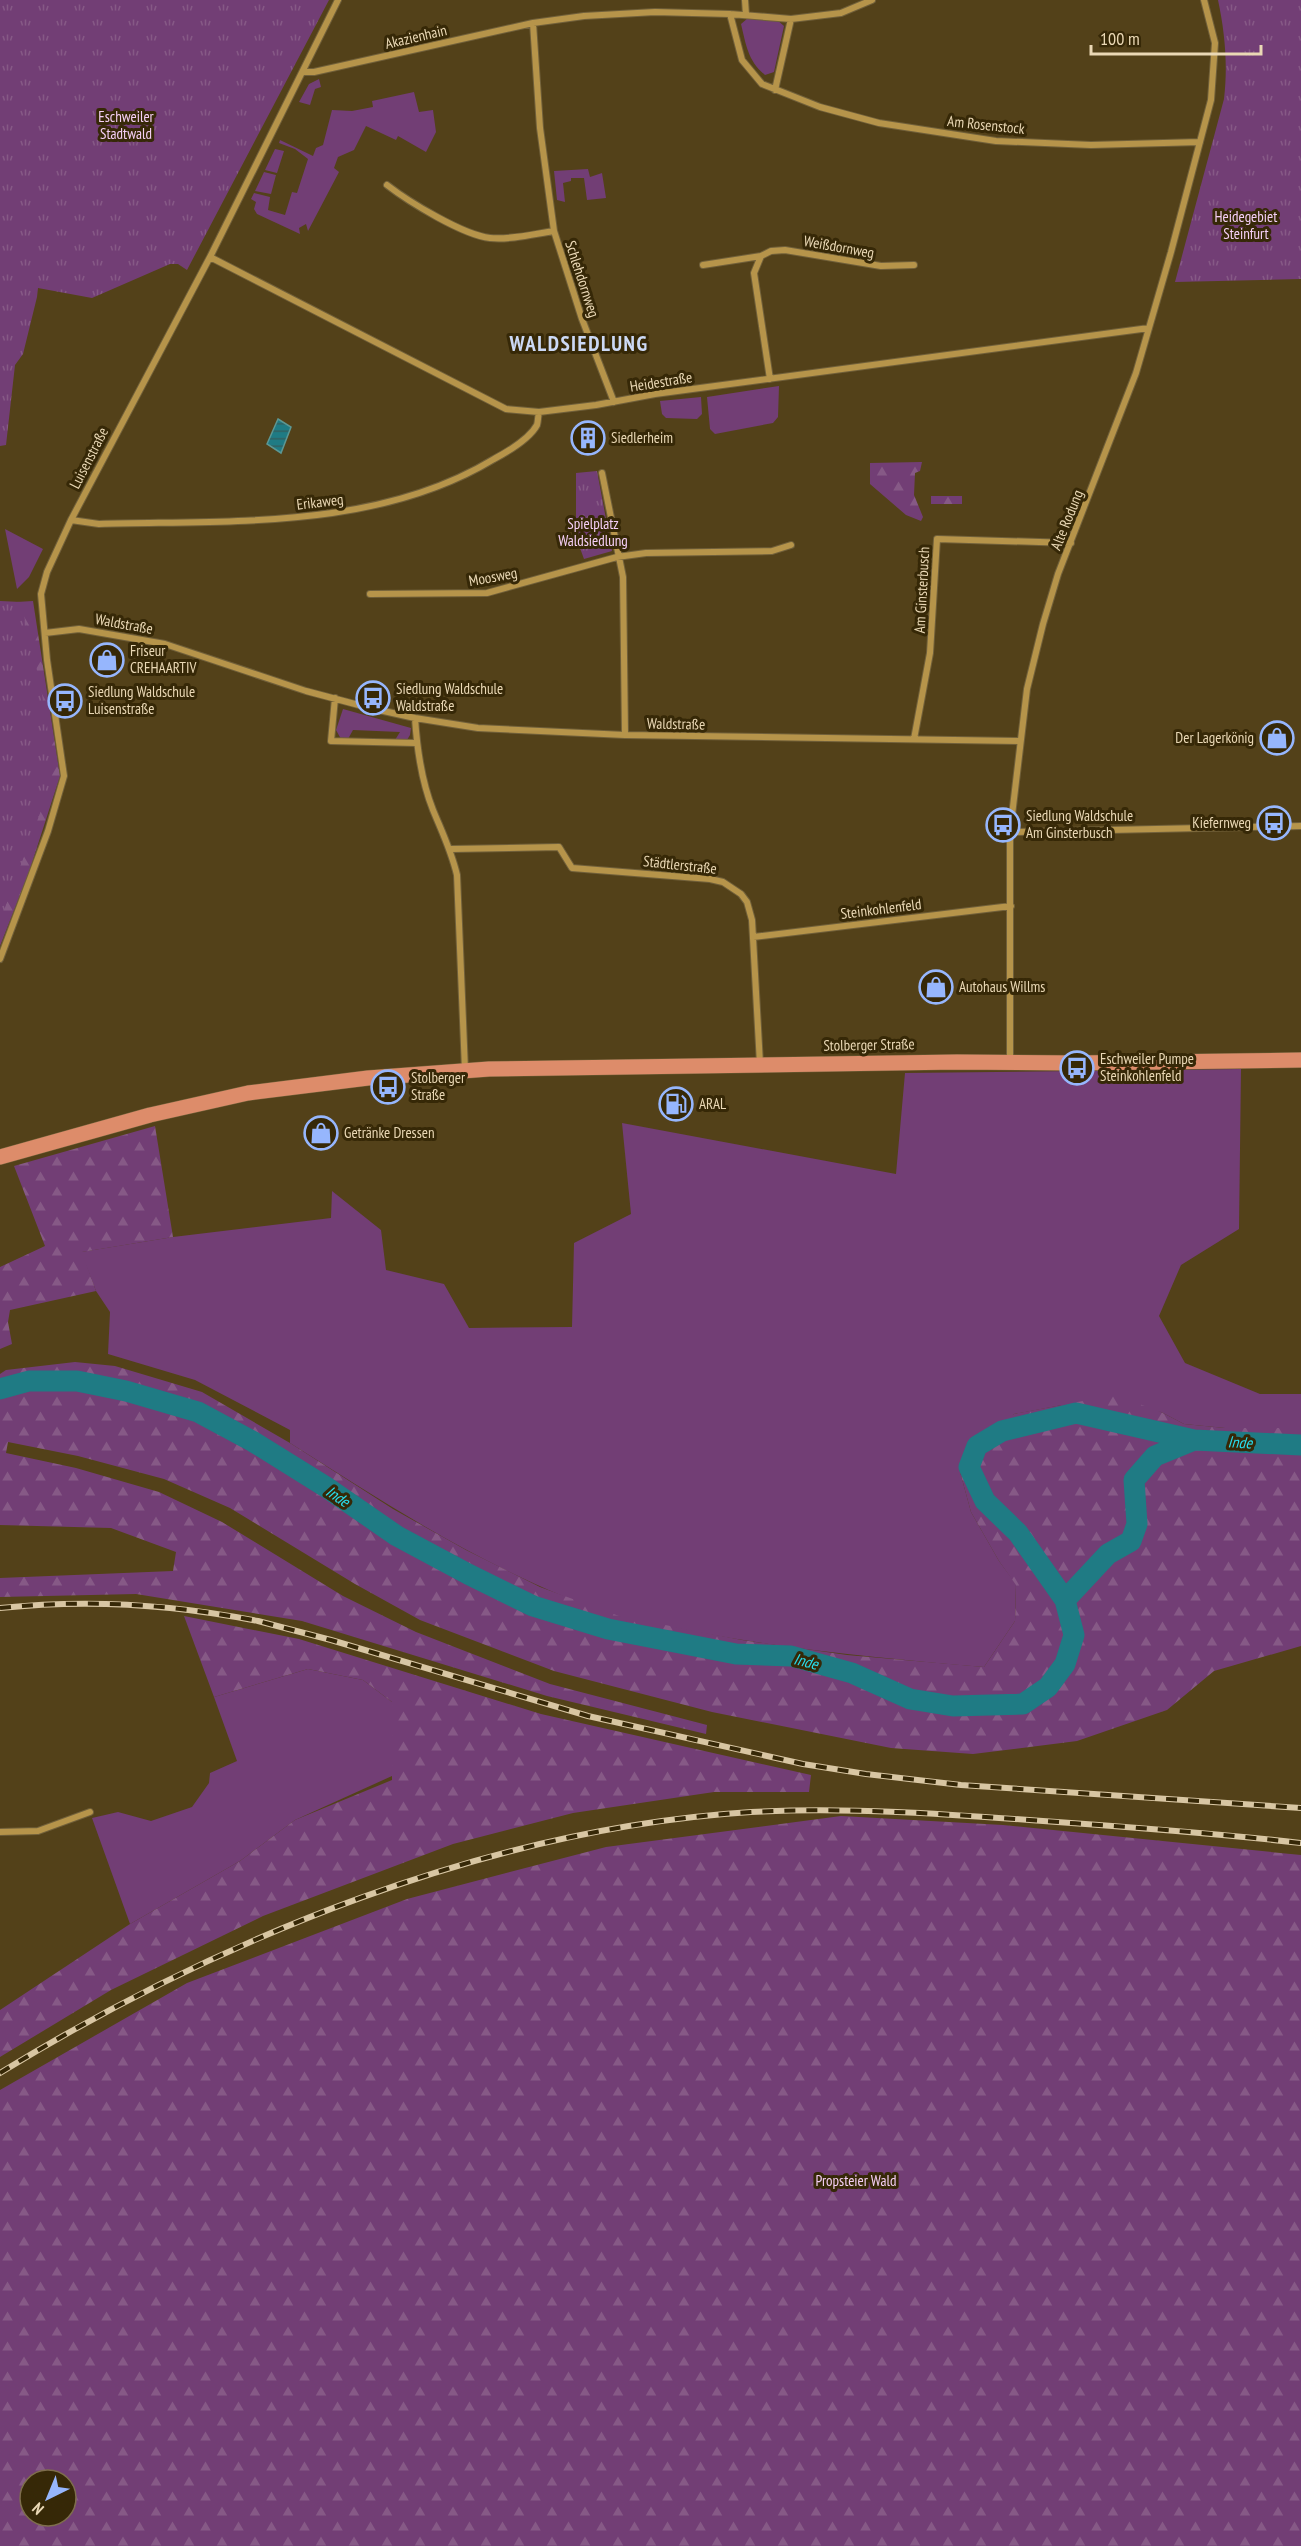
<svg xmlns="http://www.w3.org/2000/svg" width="1301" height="2546" viewBox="0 0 1301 2546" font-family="'PT Sans Narrow',sans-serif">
<defs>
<pattern id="forest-firs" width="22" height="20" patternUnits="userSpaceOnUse" patternTransform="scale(1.5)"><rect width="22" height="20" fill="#723e75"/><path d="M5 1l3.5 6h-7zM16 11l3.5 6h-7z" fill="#865986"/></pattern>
<pattern id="park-tufts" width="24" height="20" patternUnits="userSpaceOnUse" patternTransform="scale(1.5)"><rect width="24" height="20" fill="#723e75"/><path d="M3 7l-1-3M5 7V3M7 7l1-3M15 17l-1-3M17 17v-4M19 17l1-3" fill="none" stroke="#865986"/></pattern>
<pattern id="water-rules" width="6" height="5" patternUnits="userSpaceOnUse" patternTransform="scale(1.5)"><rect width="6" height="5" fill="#1f7b84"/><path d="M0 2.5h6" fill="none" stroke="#316161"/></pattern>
</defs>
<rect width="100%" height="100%" fill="#534119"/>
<path fill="#723e75" d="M748,18L776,19L784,26L774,72L765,75C748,61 746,45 741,24Z
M319,79L321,87L315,89L310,105L299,102L309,84Z
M414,92L419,112L433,110L436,132L426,152L398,136L396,140L366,126L354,150L338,157L334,168L339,172L308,231L306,224L299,228L300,234L257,214L254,209L256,202L251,199L254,193L270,197L268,210L285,215L292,192L297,193L308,159L295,149L279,143L280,140L313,156L316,148L323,145L332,110L352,111L373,107L372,101Z
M275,149L284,151L277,173L265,170Z
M588,169L590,177L602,173L606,198L587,200L584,178H571V181L563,183L565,202L557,200L554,171Z
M264,172L276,175L271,194L255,191Z
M779,386L778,417L773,423L715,434L710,429L707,397Z
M701,397L702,414L697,419L666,418L662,414L660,401Z
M5,529L43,549L29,577L17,589Z
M343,709L411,728L410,735L407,740H395L400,732L353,730L348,739H341L336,730Z
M1241,1069L1239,1229L1181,1265L1159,1316L1185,1363L1260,1394H1301V1428H1225L1184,1424L1161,1412L1062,1405L1014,1414L959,1468L971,1512L999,1561L1016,1584L1015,1621L984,1667C888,1659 792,1650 697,1632C671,1626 642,1624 617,1616C498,1577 394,1509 290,1443V1430L195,1380L108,1354L110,1312L96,1291L81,1252L173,1237L331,1218L332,1191L381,1230L386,1270L444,1284L469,1328L572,1327L574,1243L631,1214L622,1123L896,1174L905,1073Z
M308,1669L363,1680L392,1702V1776L295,1820L240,1861L130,1924L92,1818L118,1812L151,1821L192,1807L209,1783L210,1773L237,1761L214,1697Z"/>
<path fill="url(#forest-firs)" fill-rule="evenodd" d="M922,462L920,471L915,473L914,495L923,517L921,521L906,515L870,484V463Z
M931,496H962V504H931Z
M33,601L60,776L29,872L0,946V603Z
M155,1126L173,1237L82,1252L96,1291L10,1310L8,1322L12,1344L0,1349V1267L45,1246L14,1166Z
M75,1362L115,1366L202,1392L290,1443L393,1509L466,1550L540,1587L619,1616L742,1640L847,1655L984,1667L1015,1621L1016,1585L999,1561L971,1512L959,1468L972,1439L1014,1414L1115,1395L1161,1412L1184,1424L1225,1428H1301V1646L1214,1671L1167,1710L1077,1741L973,1754L891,1748L712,1712L554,1671L420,1620L355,1584L230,1508L164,1479L78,1456L8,1442L6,1453L76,1468L159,1492L222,1522L343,1596L416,1632L550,1684L707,1725L706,1734L547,1696L302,1621L136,1594L0,1597V1578L173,1571L176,1552L111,1528L0,1525V1374L6,1370Z
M184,1616L299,1639L541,1714L811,1775L809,1792H714L573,1813L453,1844L263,1916L111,1990L0,2057V2010L130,1924L240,1861L295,1820L392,1780V1702L363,1680L308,1669L214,1697Z
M841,1816L1003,1825L1301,1855V2546H0V2090L187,1983L407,1899L606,1847ZM30,2480H66V2516H30Z"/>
<path fill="url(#park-tufts)" d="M0,0H329L187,270L178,264H170L92,298L38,288L37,297L23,354L15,365L6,445L0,446Z
M1218,0H1301V279L1175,282L1224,99C1228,65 1225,33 1218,0Z
M597,471L612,551L584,559L576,537V473Z
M0,601L21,602C34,662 55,726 49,789L0,921Z"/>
<path fill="url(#water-rules)" stroke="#5c9793" stroke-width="1.5" d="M278,419L291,427L281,453L267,444Z"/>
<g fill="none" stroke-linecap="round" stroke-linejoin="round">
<path stroke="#1f7b84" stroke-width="21" d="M0,1389L29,1381H77L126,1391L198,1412L252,1441L326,1487L397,1536L468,1574L533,1606L608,1629L736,1654L791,1656L852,1673L910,1699L953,1706L1023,1704L1048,1687L1065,1664L1074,1635L1065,1600L1018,1533L985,1501L969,1467L977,1446L1002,1431L1076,1413L1194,1440L1301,1445
M1065,1600L1108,1554L1131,1541L1137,1524L1134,1480L1155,1456L1194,1440"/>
<defs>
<path id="minor" d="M745,0L746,15
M730,14L742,60L762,84L820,107L879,123L996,141L1091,145L1200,142
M533,23L540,128L554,231L582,319L614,402
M304,72H314L533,23L584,16L655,12L730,14L791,19L841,13L872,0
M775,90L791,19
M387,185C409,202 463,235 490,238C511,240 534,234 554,231
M210,257L506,409L539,412L596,405L655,394L1149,328
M703,265L761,256
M770,379L754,273L761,256L771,251L785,250L881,266L914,265
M602,473L623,577L625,735
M71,520L99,524C231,520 377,530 494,459C507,452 530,438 537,425C538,422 538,416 539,412
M370,594L487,593L617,557L646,553L772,551L791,545
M45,633L79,629L165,644L306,691L370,708L415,718L478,728L625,735L1020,741
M335,698L331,741L416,743
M415,718C417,749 421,780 433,810C442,832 451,850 457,875L465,1070
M914,739L930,653L937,539L1071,543
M1010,832L1301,826
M451,849L559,847L572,868L710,879L723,882L741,894L747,902L752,920L760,1064
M753,937L1011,906
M0,959L48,831L64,776L47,660L41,594L47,572L71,520L210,257L338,0
M1010,1061V832L1027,689L1043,624L1058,574L1136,373L1171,252L1211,100L1215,43L1204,0
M0,1832L38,1831L90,1812"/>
<path id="primary" d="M0,1157L150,1115L248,1093L368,1078L489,1069L957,1062L1077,1063L1301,1060"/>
</defs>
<use href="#minor" stroke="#71603a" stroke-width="8"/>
<use href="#primary" stroke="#71603a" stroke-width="16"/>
<use href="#minor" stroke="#b6944a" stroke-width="6"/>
<use href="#primary" stroke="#dd8c6a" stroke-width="15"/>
<defs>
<path id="rail" d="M0,1608C87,1599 172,1604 258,1621L331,1640L588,1716L803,1764L866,1774L961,1785L1301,1808
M0,2073C220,1938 491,1828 751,1812C849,1807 946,1814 1043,1821C1129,1827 1215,1833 1301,1843"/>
</defs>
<use href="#rail" stroke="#d8c6a3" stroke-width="6"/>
<use href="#rail" stroke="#362807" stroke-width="4" stroke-dasharray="11" stroke-linecap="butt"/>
</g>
<defs>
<symbol id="building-ring" viewBox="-11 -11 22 22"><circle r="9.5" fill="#362807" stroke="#96b6fd" stroke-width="1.5"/><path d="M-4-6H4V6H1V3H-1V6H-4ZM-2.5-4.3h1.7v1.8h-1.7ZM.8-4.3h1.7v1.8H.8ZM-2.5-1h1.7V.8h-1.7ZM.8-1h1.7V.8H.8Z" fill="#96b6fd"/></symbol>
<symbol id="shop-ring" viewBox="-11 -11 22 22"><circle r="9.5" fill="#362807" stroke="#96b6fd" stroke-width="1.5"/><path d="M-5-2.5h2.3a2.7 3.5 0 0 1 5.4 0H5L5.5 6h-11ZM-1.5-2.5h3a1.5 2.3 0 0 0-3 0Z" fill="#96b6fd"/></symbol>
<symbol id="bus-ring" viewBox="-11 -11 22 22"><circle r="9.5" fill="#362807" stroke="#96b6fd" stroke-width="1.5"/><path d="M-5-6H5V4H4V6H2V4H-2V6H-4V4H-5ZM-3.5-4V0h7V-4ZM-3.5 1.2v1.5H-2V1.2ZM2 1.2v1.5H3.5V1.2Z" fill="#96b6fd"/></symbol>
<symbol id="fuel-ring" viewBox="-11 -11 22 22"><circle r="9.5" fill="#362807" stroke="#96b6fd" stroke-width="1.5"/><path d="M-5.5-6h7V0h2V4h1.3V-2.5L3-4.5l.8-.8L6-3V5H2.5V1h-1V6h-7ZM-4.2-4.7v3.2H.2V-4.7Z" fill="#96b6fd"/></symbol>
</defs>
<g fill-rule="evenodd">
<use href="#building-ring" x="569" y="419" width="38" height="38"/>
<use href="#shop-ring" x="88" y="641" width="38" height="38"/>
<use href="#bus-ring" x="354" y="679" width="38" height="38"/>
<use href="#bus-ring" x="46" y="682" width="38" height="38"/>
<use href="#shop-ring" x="1258" y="719" width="38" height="38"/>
<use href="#bus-ring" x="1255" y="804" width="38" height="38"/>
<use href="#bus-ring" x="984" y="806" width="38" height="38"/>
<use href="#shop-ring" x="917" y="968" width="38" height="38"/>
<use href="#bus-ring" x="1058" y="1049" width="38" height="38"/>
<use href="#bus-ring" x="369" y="1068" width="38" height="38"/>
<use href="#fuel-ring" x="657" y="1085" width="38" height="38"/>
<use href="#shop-ring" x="302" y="1114" width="38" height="38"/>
</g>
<g text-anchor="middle" stroke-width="6" stroke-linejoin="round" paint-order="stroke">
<g font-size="15" fill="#ead8b5" stroke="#362807">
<text transform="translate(416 37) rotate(-13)" y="5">Akazienhain</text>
<text transform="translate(986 125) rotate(6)" y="5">Am Rosenstock</text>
<text transform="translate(839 247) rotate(10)" y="5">Weißdornweg</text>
<text transform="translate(582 279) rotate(72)" y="5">Schlehdornweg</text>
<text transform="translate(661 382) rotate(-9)" y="5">Heidestraße</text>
<text transform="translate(89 458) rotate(-63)" y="5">Luisenstraße</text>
<text transform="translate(320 502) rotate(-7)" y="5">Erikaweg</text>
<text transform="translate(1067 520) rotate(-68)" y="5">Alte Rodung</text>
<text transform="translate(493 577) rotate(-10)" y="5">Moosweg</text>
<text transform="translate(922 590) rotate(-87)" y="5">Am Ginsterbusch</text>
<text transform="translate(124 624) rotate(10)" y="5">Waldstraße</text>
<text transform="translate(676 724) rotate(1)" y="5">Waldstraße</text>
<text transform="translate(680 865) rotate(6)" y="5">Städtlerstraße</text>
<text transform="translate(881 909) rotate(-7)" y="5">Steinkohlenfeld</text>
<text transform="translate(869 1045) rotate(-1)" y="5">Stolberger Straße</text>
</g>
<g font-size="15" fill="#f5cff6" stroke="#362807">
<text x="126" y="122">Eschweiler<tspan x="126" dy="17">Stadtwald</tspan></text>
<text x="1246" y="222">Heidegebiet<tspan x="1246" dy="17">Steinfurt</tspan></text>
<text x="593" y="529">Spielplatz<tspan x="593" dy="17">Waldsiedlung</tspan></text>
<text x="856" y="2186">Propsteier Wald</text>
</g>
<g font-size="15" fill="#ead8b5" stroke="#362807" text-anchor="start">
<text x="611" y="443">Siedlerheim</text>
<text x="130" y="656">Friseur<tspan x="130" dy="17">CREHAARTIV</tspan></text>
<text x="396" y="694">Siedlung Waldschule<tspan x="396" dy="17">Waldstraße</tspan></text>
<text x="88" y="697">Siedlung Waldschule<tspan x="88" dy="17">Luisenstraße</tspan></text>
<text x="1254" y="743" text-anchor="end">Der Lagerkönig</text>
<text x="1026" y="821">Siedlung Waldschule<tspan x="1026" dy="17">Am Ginsterbusch</tspan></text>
<text x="1251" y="828" text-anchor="end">Kiefernweg</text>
<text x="959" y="992">Autohaus Willms</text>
<text x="1100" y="1064">Eschweiler Pumpe<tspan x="1100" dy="17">Steinkohlenfeld</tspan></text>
<text x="411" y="1083">Stolberger<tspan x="411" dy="17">Straße</tspan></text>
<text x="699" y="1109">ARAL</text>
<text x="344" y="1138">Getränke Dressen</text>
</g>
<g font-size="16" font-style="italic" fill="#28ddee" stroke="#362807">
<text transform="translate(1240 1442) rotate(3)" y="6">Inde</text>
<text transform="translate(338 1496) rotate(34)" y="6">Inde</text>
<text transform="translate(806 1661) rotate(14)" y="6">Inde</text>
</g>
<g font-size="21" font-weight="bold" letter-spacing="1.5" fill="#ccd9f5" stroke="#362807">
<text x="579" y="351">WALDSIEDLUNG</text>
</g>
</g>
<g transform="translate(48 2498) rotate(223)"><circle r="28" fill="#362807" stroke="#7e6e4d" stroke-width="1.5"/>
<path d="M0-4.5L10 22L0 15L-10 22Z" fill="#96b6fd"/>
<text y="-9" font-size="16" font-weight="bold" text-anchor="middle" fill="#ead8b5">N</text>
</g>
<path d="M1091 45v9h170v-9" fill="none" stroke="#ead8b5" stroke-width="3"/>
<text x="1100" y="45" font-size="18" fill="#ead8b5" stroke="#362807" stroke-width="4.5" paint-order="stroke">100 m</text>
</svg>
